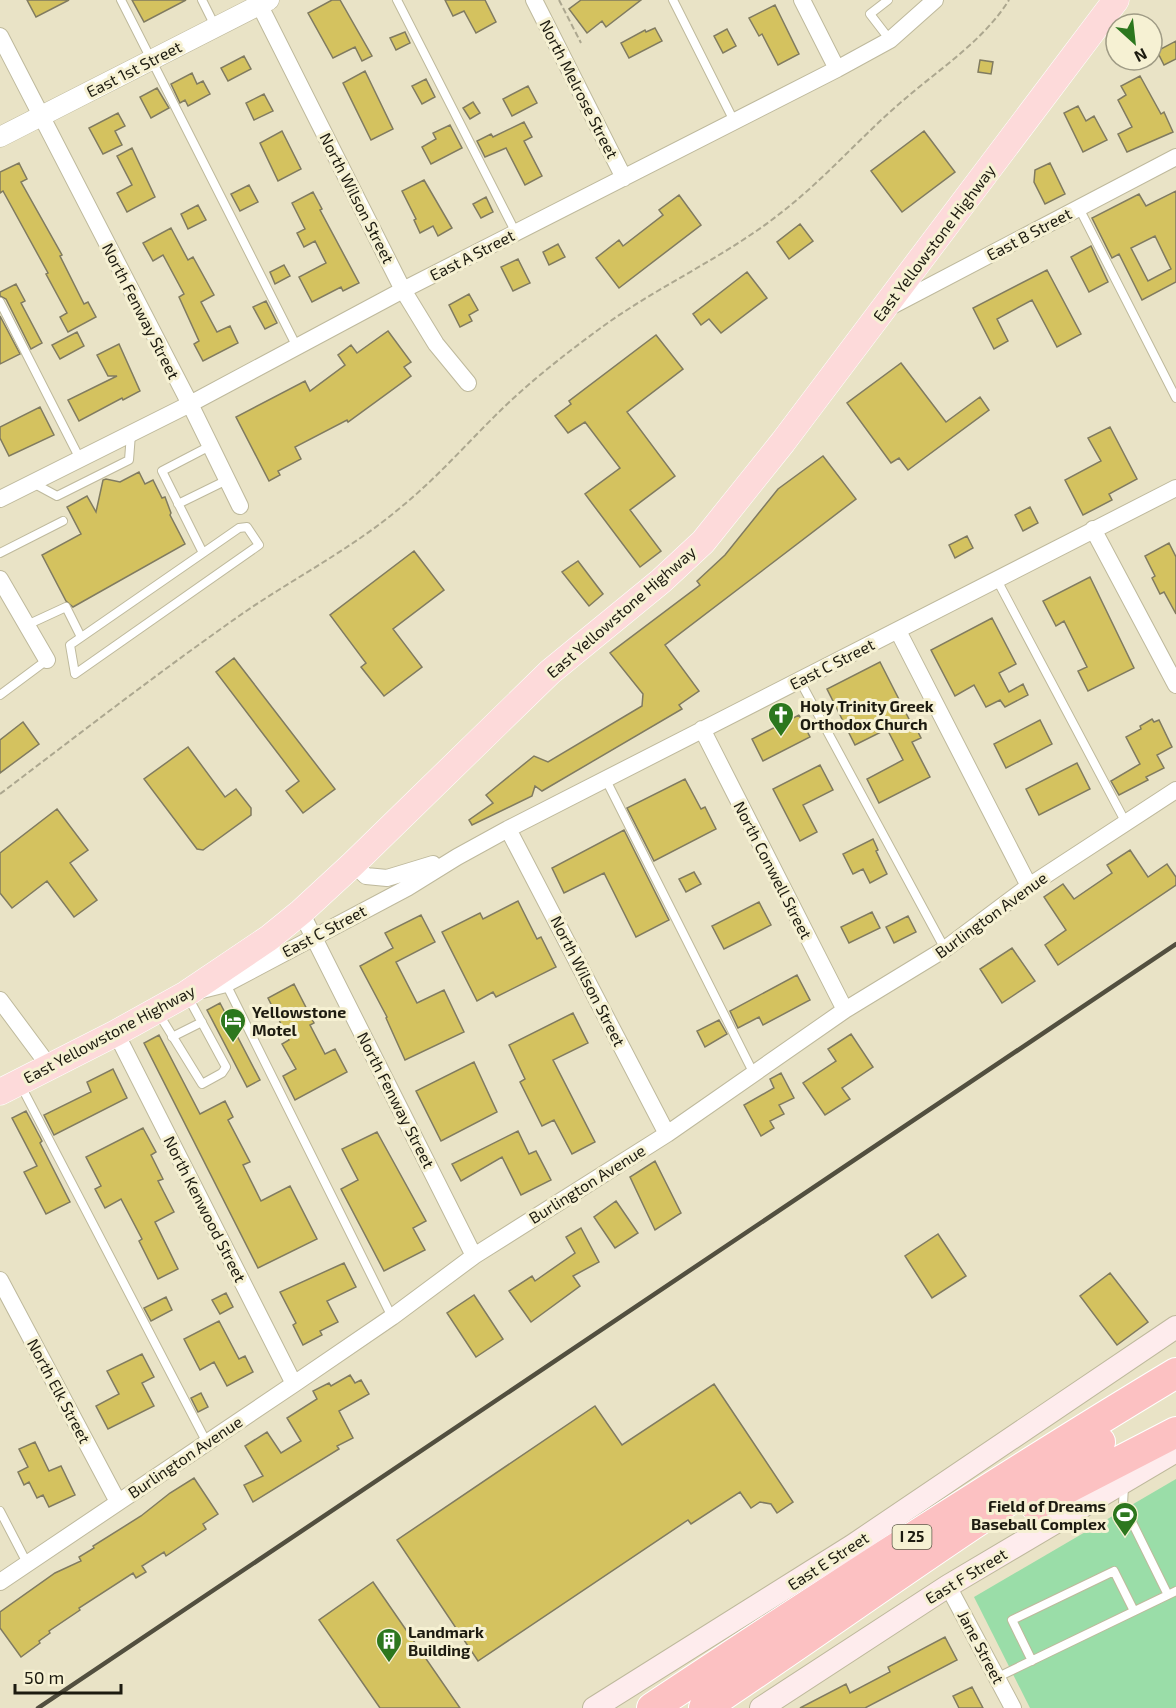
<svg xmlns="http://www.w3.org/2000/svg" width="1176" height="1708" viewBox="0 0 1176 1708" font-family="'Exo 2',sans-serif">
<rect width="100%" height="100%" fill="#e9e3c6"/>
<path fill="#9adda8" d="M1176,1479V1708H1030L974,1597Z"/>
<path fill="#d4c25f" stroke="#807b60" stroke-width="1.5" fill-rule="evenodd" d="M27,0H69L36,17Z
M132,0H186L144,22Z
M332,0H340L372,56L362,61L355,47L333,58L308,13Z
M445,0H485L496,22L476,33L464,11L453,16Z
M581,0H641L606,27L602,21L587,33L569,9Z
M775,5L799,54L778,65L762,34L759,36L749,18Z
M655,28L662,41L629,58L621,43L645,30L646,32Z
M727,29L736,46L723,53L714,36Z
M405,32L410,43L396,50L390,38Z
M1176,41V59L1164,65L1157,51Z
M244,56L251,69L228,81L221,68Z
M980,60L993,62L991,74L978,72Z
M365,71L393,129L371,140L343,83Z
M192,73L197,84L203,81L210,94L188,106L185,100L180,103L171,84Z
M1140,76L1161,114L1164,112L1173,132L1127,152L1118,134L1132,127L1118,100L1126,95L1121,86Z
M426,79L435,97L422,104L412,86Z
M528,86L537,103L512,116L503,99Z
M157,88L169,108L151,118L140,97Z
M264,94L273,111L254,120L246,103Z
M473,102L480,113L470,119L463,108Z
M1078,106L1086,121L1094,116L1107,140L1083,152L1064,113Z
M118,113L125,126L115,131L122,145L103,154L89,128Z
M524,122L532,137L524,141L542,176L525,185L506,148L485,157L477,141L491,134L493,137Z
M450,125L462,148L431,164L422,147L436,139L433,133Z
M282,131L301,169L278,181L260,143Z
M924,131L955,172L902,212L871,171Z
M132,148L155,197L127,212L117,193L132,185L117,156Z
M19,163L27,179L21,182L62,255L60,256L84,304L88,302L96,317L68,332L60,317L67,313L46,274L48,273L3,191L0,193V172Z
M1050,163L1065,194L1045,204L1034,182L1035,170Z
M424,180L452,228L438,236L433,226L420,233L414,220L416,219L402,191Z
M249,185L258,202L240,211L231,194Z
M1176,191V282L1142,300L1119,254L1112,258L1092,218L1139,194L1146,206ZM1155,236L1171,269L1148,281L1131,248Z
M313,192L322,209L320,210L359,283L343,291L341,287L312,302L299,277L326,263L315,241L304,247L297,233L305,229L292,203Z
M679,195L701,225L619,288L596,258L619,240L623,246L663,215L659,210Z
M486,197L493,212L481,218L473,204Z
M198,205L206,220L188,229L181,214Z
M800,224L813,241L789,259L777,242Z
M171,228L188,260L193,257L214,295L201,302L217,332L230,326L238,343L203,361L194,344L199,341L179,297L184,294L163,255L153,261L143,243Z
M558,244L565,257L549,265L543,252Z
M1091,246L1108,282L1089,292L1071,257Z
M518,259L530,283L513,291L501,267Z
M284,265L290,276L275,284L270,272Z
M1047,270L1081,334L1057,347L1032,300L997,319L1008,341L994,349L973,308Z
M747,272L767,298L721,333L709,319L701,325L693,314Z
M16,284L25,301L21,303L42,343L31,349L6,299L0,296V292Z
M469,294L478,310L469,315L472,321L460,327L449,305Z
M266,301L277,323L265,329L253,307Z
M0,316L20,354L0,364Z
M388,331L411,362L404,367L411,376L348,422L347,420L295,447L301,459L278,471L280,475L269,481L236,417L305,381L310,391L345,365L338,355L351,345L357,353Z
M77,332L84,346L60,359L52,345Z
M656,335L683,369L627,412L675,476L630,510L661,551L640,567L585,494L620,468L585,422L568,433L555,416L571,404L569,401Z
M119,344L140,391L123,400L122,398L79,421L68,400L117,376H108L97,355Z
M901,363L946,422L980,397L989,410L908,470L899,458L891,463L847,403Z
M40,407L54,435L9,456L0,438V427Z
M1110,427L1137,479L1109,494L1112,500L1083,515L1065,480L1101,461L1088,438Z
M823,456L856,499L665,645L699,691L679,705L682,709L542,791L535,786L532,796L472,825L469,820L493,803L486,795L534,756L548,762L642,706L643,694L610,653L700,585L697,581L725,555L778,489Z
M139,472L145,484L153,480L162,498L165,497L171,513L170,515L185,544L73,607L66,601L42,555L81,534L67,507L87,496L96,512L103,480L106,479L120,482Z
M1030,507L1038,523L1023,531L1015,515Z
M967,536L973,548L955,558L949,545Z
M1169,543L1176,557V614L1164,592L1160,594L1152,578L1155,576L1145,556Z
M414,551L444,590L393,629L422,667L384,696L361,667L366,663L330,615Z
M578,561L603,594L589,606L562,572Z
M1090,577L1134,668L1088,691L1078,671L1087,667L1064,621L1056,626L1043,601Z
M992,618L1016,664L999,673L1009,692L1023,684L1028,695L1005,707L1000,700L986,707L974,685L955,696L931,650Z
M234,658L335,789L303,813L286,791L299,781L216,672Z
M880,662L910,721L912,720L921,738L912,742L930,777L879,803L867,779L903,760L887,729L855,745L827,689Z
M799,715L810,737L763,761L752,739Z
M1152,719L1154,722L1159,720L1172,747L1157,755L1164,768L1146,777L1148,780L1119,795L1111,781L1140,764L1126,737L1141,729L1140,726Z
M1040,720L1052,744L1006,768L994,744Z
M23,722L39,744L0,773V740Z
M188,747L225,797L236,789L251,808V815L203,850L197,849L144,779Z
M1077,763L1090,789L1039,815L1026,789Z
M820,765L833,790L803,805L817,832L800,841L773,789Z
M685,779L701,809L705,807L716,829L654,861L627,808Z
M57,809L88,850L70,863L97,900L74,917L47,881L12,908L0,893V853Z
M624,830L669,920L636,937L604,873L564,893L552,868Z
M873,839L878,850L876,851L887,874L870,883L863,869L853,874L843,854Z
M1130,850L1148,877L1167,864L1176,877V885L1058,965L1045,945L1066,930L1044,897L1063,884L1074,899L1112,873L1107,865Z
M694,872L701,884L686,892L679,879Z
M518,901L537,939L541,937L556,967L496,997L493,992L477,1001L442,932L480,913L483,919Z
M759,902L771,925L724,949L712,926Z
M872,912L880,928L849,943L841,927Z
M421,915L435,942L396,962L417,1003L444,990L464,1032L405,1060L386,1018L387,1017L360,966L393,948L385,933Z
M908,916L916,932L894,943L886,927Z
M1012,948L1035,981L1002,1003L980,969Z
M797,975L810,1000L763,1025L759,1017L738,1028L730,1011Z
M294,984L314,1023L310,1025L325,1054L335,1049L347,1072L295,1100L283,1076L296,1069L282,1044L289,1040L268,998Z
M220,1003L260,1080L247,1087L207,1010Z
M573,1013L588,1043L553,1060L595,1142L572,1154L554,1120L542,1126L520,1082L525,1079L509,1045Z
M719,1020L727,1034L705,1047L697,1031Z
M851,1034L873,1067L842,1088L850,1099L825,1115L803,1083L836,1061L828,1049Z
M159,1035L200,1114L225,1101L233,1117L228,1120L250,1162L243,1165L261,1201L290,1186L317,1239L258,1268L144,1043Z
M474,1062L497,1112L441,1141L416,1091Z
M113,1069L127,1098L54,1135L44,1115L91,1092L87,1082Z
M781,1073L794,1098L779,1105L784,1114L770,1121L774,1128L761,1136L744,1105L774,1088L770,1079Z
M26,1111L42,1141L40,1143L70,1202L46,1214L24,1172L37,1166L12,1118Z
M143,1128L156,1152L151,1155L163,1179L158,1181L174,1212L155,1222L178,1269L158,1279L139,1241L142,1239L121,1199L105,1208L95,1189L101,1186L86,1157Z
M518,1131L529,1154L536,1151L551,1180L521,1195L502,1157L461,1181L452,1164Z
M377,1132L426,1221L413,1228L425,1250L384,1271L341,1189L358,1180L342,1149Z
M655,1161L681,1213L655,1230L630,1177Z
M616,1201L638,1233L615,1248L594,1217Z
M581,1228L599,1262L573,1276L580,1286L531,1322L509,1291L532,1276L535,1281L575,1253L566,1237Z
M938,1234L966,1276L932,1298L905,1256Z
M344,1263L356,1287L327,1301L338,1322L320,1331L322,1335L303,1345L293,1325L296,1323L280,1292Z
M1110,1273L1148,1322L1117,1345L1080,1296Z
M226,1293L233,1307L220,1314L212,1300Z
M474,1295L503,1339L476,1357L447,1313Z
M166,1297L172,1310L151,1321L144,1308Z
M219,1321L239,1359L245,1356L253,1372L227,1386L214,1362L200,1370L184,1339Z
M142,1354L154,1377L142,1383L154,1406L108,1429L96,1406L119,1394L107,1371Z
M350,1375L355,1383L361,1380L369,1394L339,1411L353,1438L337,1446L339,1449L253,1502L244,1485L263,1476L245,1446L267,1432L281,1453L301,1441L287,1418L317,1399L313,1391L329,1383L331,1386Z
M714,1384L793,1502L777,1513L771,1504L760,1502L751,1508L740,1492L691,1524L688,1520L478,1661L397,1540L595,1406L622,1445Z
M201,1393L208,1407L198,1412L191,1398Z
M35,1442L49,1471L61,1466L75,1495L49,1507L43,1495L37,1498L29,1482L24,1485L18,1472L28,1467L19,1449Z
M194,1478L218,1514L203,1524L206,1529L166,1556L164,1552L142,1566L146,1572L136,1578L133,1573L79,1608L80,1610L49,1631L50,1633L39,1641L40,1643L21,1657L0,1628V1612L55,1573L81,1561L79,1557L94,1548L93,1546L141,1516L170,1493Z
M373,1582L460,1708H380L319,1620Z
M945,1637L957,1660L865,1708H800L846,1684L850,1693L890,1672L888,1667Z
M972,1687L983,1708H959L953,1696Z"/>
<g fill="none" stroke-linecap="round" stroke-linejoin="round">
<defs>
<path id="service" d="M121,0L297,347
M202,0L215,26
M397,0L516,233
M673,0L734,121
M888,0L870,14L890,40
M1079,208L1176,398
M0,302L80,459
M33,483L57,496L129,460L131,434
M178,504L227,480
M0,553L63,521
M203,553L239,528L247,527L259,545L75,674L70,645L203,553L162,471L210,446
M997,580L1126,823
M27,625L66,607L81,637
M800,681L945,949
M0,695L47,660
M606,780L754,1074
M226,984L392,1317
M157,1011L202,1084L222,1073L226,1067L188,997
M172,1037L202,1022
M20,1084L207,1443
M1124,1486L1123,1504L1168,1595
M0,1511L27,1563
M1032,1661L1012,1620L1114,1571L1134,1611
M998,1677L1176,1591"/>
<path id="minor" d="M257,0L403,290L436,344L468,383
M534,0L624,178
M802,0L837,69
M0,36L190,404L240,506
M890,307L1176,157
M0,499L190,404L403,290L837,69L890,40L935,0
M1093,529L1176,685
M0,579L47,660
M898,631L1029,886
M702,729L845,1010
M508,829L667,1134
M353,864L366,876L387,878L433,864
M301,912L474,1256
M202,990L226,984L407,888L457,857L508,829L1176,488
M0,1000L49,1066
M116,1033L294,1384
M0,1280L118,1502
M0,1582L294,1384L392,1317L474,1256L667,1134L845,1010L945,949L1029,886L1176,790
M948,1586L1013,1708"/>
<path id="tertiary" d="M0,137L269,0"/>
<path id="secondary" d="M594,1708L852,1546L1176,1327
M761,1708L948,1586L1176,1451"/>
<path id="primary" d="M0,1092L116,1033L186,994L269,938L301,912L353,864L550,672L661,581L703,542L783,442L1116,0"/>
<path id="motorway" d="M1035,1505L1176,1432
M652,1708C825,1593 998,1480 1176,1373
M704,1708C836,1620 964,1526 1100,1442"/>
</defs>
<use href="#service" stroke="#beb99c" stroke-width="10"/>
<use href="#minor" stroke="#beb99c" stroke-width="18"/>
<use href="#tertiary" stroke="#beb99c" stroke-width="21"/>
<use href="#secondary" stroke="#beb99c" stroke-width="24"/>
<use href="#primary" stroke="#fff" stroke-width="27"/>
<use href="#motorway" stroke="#fff" stroke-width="32"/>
<path stroke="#aca78f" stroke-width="2" stroke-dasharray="6 3" stroke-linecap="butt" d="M559,0L581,43
M0,794C79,734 158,673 239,616C292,579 350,550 400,508C437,478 468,442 502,409C533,379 568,352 602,327C660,285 727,256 782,212C827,177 863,134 906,98C942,67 983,41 1009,0"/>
<use href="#service" stroke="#fff" stroke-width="8"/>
<use href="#minor" stroke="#fff" stroke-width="16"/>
<use href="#tertiary" stroke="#fff" stroke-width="20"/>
<use href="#secondary" stroke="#feeced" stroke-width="22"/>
<use href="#primary" stroke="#fddada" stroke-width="26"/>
<use href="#motorway" stroke="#fcc1c2" stroke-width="30"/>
<path stroke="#524f3f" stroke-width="4.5" d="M38,1708L1176,944"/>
</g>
<defs>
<symbol id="church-pin" viewBox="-11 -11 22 30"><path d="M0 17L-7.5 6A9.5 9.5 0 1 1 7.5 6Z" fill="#2c771e" stroke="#f6f1d3"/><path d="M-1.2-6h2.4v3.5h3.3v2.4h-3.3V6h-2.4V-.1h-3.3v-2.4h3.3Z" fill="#fff"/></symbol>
<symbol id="hotel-pin" viewBox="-11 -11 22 30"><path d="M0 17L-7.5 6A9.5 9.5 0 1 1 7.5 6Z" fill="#2c771e" stroke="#f6f1d3"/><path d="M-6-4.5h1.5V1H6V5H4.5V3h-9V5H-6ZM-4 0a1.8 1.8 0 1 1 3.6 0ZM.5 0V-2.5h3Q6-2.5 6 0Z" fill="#fff"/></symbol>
<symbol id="stadium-pin" viewBox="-11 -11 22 30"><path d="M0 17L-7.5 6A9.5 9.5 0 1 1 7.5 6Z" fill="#2c771e" stroke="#f6f1d3"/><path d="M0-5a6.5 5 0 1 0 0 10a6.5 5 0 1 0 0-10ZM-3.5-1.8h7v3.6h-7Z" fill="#fff"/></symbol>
<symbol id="building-pin" viewBox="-11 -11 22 30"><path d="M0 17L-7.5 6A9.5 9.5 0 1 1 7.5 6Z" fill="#2c771e" stroke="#f6f1d3"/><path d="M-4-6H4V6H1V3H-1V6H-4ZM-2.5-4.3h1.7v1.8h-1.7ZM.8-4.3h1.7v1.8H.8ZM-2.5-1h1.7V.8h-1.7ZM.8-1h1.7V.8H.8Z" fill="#fff"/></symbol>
</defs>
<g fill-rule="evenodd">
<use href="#church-pin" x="766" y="700" width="30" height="40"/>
<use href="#hotel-pin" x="218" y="1006" width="30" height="40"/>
<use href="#stadium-pin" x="1110" y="1500" width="30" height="40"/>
<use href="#building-pin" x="374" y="1626" width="30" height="40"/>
</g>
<g text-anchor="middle" stroke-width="6" stroke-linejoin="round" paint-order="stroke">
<rect fill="#f6f1d3" stroke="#5e5b4a" stroke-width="1.5" x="892.5" y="1525" width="39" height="24" rx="4.5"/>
<g font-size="15" font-weight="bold" fill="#1d1b10">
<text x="912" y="1542">I 25</text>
</g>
<g font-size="16" fill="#1d1b10" stroke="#f6f1d3">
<text transform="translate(134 69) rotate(-27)" y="6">East 1st Street</text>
<text transform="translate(579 89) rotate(63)" y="6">North Melrose Street</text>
<text transform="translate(357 198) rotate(63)" y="6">North Wilson Street</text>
<text transform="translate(1029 234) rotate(-28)" y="6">East B Street</text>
<text transform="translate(934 243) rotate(-53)" y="6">East Yellowstone Highway</text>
<text transform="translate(472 255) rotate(-27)" y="6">East A Street</text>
<text transform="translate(141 311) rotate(63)" y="6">North Fenway Street</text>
<text transform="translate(621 612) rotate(-41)" y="6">East Yellowstone Highway</text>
<text transform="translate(832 664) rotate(-27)" y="6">East C Street</text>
<text transform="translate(773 870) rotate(63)" y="6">North Conwell Street</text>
<text transform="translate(991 915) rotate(-36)" y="6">Burlington Avenue</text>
<text transform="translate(324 931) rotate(-28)" y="6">East C Street</text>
<text transform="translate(588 981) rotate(63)" y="6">North Wilson Street</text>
<text transform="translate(109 1034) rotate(-28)" y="6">East Yellowstone Highway</text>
<text transform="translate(396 1100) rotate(63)" y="6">North Fenway Street</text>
<text transform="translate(587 1184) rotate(-32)" y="6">Burlington Avenue</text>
<text transform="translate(205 1209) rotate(63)" y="6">North Kenwood Street</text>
<text transform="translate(59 1391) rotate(62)" y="6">North Elk Street</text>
<text transform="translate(185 1457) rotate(-34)" y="6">Burlington Avenue</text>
<text transform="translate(828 1561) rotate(-33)" y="6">East E Street</text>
<text transform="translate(966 1576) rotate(-31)" y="6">East F Street</text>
<text transform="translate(981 1647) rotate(62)" y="6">Jane Street</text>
</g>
<g font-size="16" font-weight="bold" fill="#1d1b10" stroke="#f6f1d3" text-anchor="start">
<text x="800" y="712">Holy Trinity Greek<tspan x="800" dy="18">Orthodox Church</tspan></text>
<text x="252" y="1018">Yellowstone<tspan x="252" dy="18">Motel</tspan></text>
<text x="1106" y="1512" text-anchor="end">Field of Dreams<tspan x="1106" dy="18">Baseball Complex</tspan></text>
<text x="408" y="1638">Landmark<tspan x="408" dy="18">Building</tspan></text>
</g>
</g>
<g transform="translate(1134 42) rotate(153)"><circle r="28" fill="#f6f1d3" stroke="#9f9b85" stroke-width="1.5"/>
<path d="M0-4.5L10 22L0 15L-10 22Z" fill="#2c771e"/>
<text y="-9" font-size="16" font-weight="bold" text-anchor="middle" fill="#1d1b10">N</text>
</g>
<path d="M15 1684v9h106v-9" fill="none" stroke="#1d1b10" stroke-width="3"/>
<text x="24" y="1684" font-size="18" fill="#1d1b10" stroke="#f6f1d3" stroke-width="4.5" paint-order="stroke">50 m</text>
</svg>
